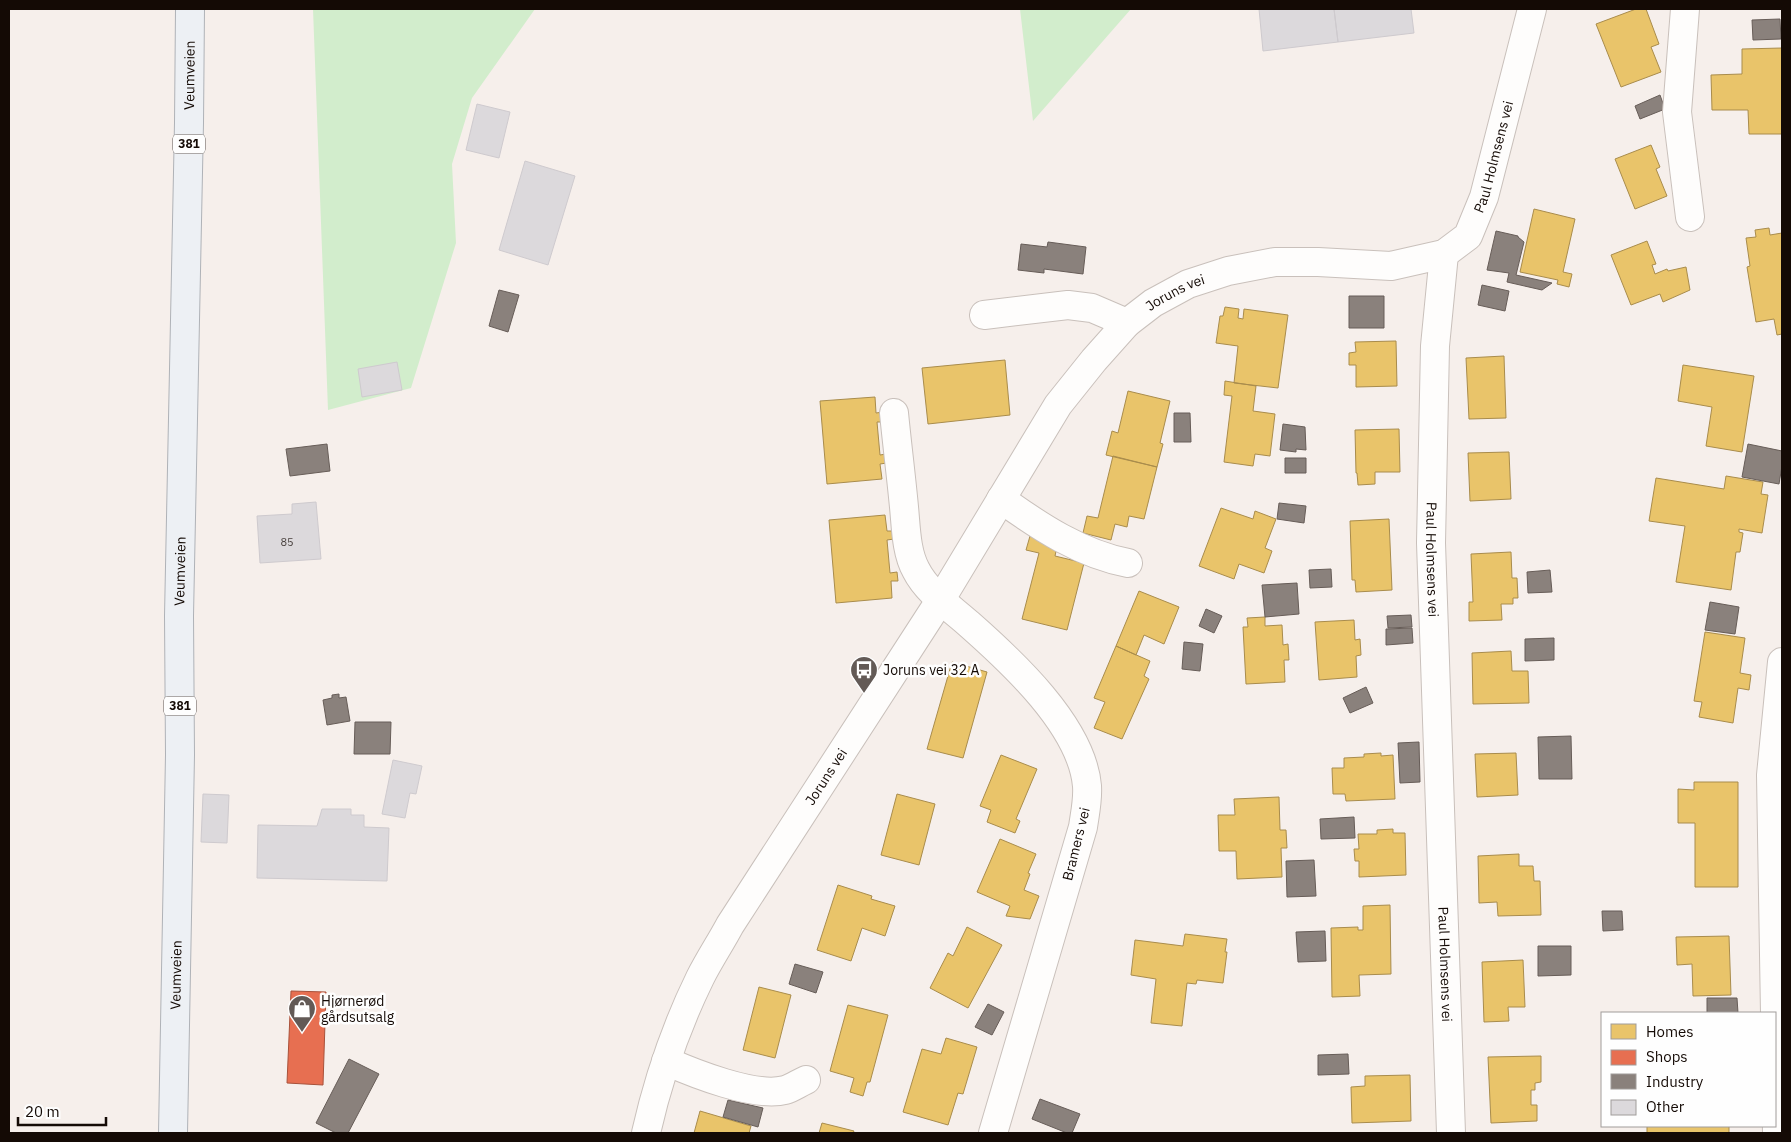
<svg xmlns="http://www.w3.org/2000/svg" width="1791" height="1142" viewBox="0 0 1791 1142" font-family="'IBM Plex Sans',sans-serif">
<rect width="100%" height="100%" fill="#f6efeb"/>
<path fill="#d2edcc" d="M313,9H535L472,98L452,164L456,243L411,388L328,410Z
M1020,9H1131L1033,121Z"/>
<path fill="#e9c46a" stroke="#a98c4c" d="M1636,9H1646L1659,44L1651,47L1661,72L1621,87L1596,24Z
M1782,48V134H1749L1748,110H1712L1711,75L1742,74V49Z
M1651,145L1660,167L1656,169L1667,196L1635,209L1615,159Z
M1534,209L1575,219L1563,272L1572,274L1569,287L1557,284L1558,280L1520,272Z
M1769,228L1770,235L1782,233V334L1777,335L1774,319L1756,322L1747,267L1750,266L1746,238L1756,237L1755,230Z
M1647,241L1656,264L1652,265L1655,274L1667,269L1668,271L1686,267L1690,290L1663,302L1660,294L1631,305L1611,255Z
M1225,307L1239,309L1238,318L1243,319L1244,309L1288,315L1278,388L1234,383L1238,346L1216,343L1220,316H1223Z
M1396,341L1397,386L1356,387V365H1349V353L1356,352L1355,342Z
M1504,356L1506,418L1469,419L1466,358Z
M1005,360L1010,415L928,424L922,368Z
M1683,365L1754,376L1742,452L1706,446L1712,407L1678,401Z
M1225,381L1256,386L1253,411L1275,414L1270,456L1255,454L1253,466L1224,462L1232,396L1224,395Z
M1128,391L1170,401L1160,443L1163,444L1157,467L1106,455L1112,431L1118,433Z
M875,397L876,413L883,412L884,422H877L880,455L886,454L887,463L880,464L882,479L827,484L820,401Z
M1399,429L1400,472H1375V484L1358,485L1357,473H1356L1355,430Z
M1509,452L1511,499L1470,501L1468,453Z
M1113,456L1157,467L1144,519L1129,516L1127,527L1115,524L1111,540L1083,533L1087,516L1098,518Z
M1726,476L1763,482L1761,494L1768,495L1762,533L1739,529V532L1743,533L1740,552H1736L1731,590L1676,582L1685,526L1649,521L1656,478L1724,489Z
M1221,508L1253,519L1255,511L1276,519L1265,548L1272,551L1264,573L1239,564L1234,579L1199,566Z
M885,515L887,531H894V539L887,540L890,573L897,572L898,581H891L892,598L836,603L829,520Z
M1389,519L1392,590L1356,592L1355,580H1352L1350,521Z
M1030,536L1058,542L1055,556L1084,563L1067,630L1022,619L1039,553L1026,550Z
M1511,552L1512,578H1517L1518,598H1513V604H1501L1502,620L1469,621V602H1473L1471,554Z
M1139,591L1179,607L1164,644L1144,635L1136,655L1116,646Z
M1265,617V626L1282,625L1283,645L1288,644L1289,660H1284L1285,682L1246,684L1243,627H1248L1247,618Z
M1354,620L1355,640L1360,639L1361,655L1356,656L1357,677L1319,680L1315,622Z
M1705,632L1745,638L1740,673L1751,675L1749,690L1738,688L1733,723L1699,717L1702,702L1694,701Z
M1116,646L1150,661L1144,676L1149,679L1122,739L1094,728L1105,702L1094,698Z
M1511,651L1512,671H1528L1529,703L1473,704L1472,653Z
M952,662L987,672L963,758L927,749Z
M1381,753V756L1393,755L1395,799L1346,801L1345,794H1333L1332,768H1344V758L1364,757V754Z
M1516,753L1518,795L1477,797L1475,754Z
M1001,755L1037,769L1016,819L1020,821L1015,833L987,822L991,810L980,806Z
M1694,782H1738V887H1695V823H1678V789L1694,790Z
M897,794L935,804L919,865L881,855Z
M1279,797L1280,830H1286L1287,848H1281L1282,877L1237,879L1236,851H1219L1218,815H1235L1234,799Z
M1393,829V833H1405L1406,875L1359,877V861H1355L1354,849H1359L1358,834H1377V830Z
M1000,839L1036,854L1028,873L1030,874L1024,890L1039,896L1030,919L1006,916L1010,906L977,892Z
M1519,854V866H1533L1534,881H1540L1541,915L1498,916L1497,902L1479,903L1478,856Z
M838,885L872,896L871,899L895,906L885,936L862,928L851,961L817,950Z
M1390,905L1391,974L1359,975L1360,996L1332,997L1331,928L1358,927V930H1363V906Z
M967,927L1002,945L968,1008L930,988L948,953L953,956Z
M1185,934L1227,939L1225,952H1227L1223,983L1197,980L1196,984L1187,983L1182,1026L1151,1023L1156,979L1131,975L1135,940L1183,946Z
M1729,936L1731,995L1693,996L1692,964L1677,965L1676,937Z
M1523,960L1525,1007H1508L1509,1021L1484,1022L1482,962Z
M759,987L791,995L775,1058L743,1050Z
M848,1005L888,1015L870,1082H867L863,1096L850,1092L854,1078L830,1071Z
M946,1038L977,1047L963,1094L958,1093L948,1125L903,1112L922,1049L941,1054Z
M1541,1056V1082L1535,1083V1090H1531V1105H1537V1121L1491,1123L1488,1057Z
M1410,1075L1411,1121L1352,1123L1351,1087L1365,1086V1076Z
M700,1111L751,1126L749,1133H694Z
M822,1123L854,1131L853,1133H819Z
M1647,1126H1729V1133H1647Z"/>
<path fill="#e76f51" stroke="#a8513a" d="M291,991L326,992L323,1085L287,1083Z"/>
<path fill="#8a817c" stroke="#675d58" d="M1780,19L1781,39L1753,40L1752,20Z
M1660,95L1665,109L1640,119L1635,106Z
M1496,231L1518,236V237L1524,242L1516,275L1552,283L1542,290L1507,282L1509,273L1487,270Z
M1048,242L1086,247L1083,274L1044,269V273L1018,270L1021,244L1047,247Z
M1482,285L1509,291L1505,311L1478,305Z
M499,290L519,295L508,332L489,326Z
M1349,296H1384V328H1349Z
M1174,413H1190L1191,442H1174Z
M1283,424L1305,427L1306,450L1296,449V452L1280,450Z
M327,444L330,471L290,476L286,449Z
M1748,444L1782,451V466L1779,484L1742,477Z
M1285,458H1306V473H1285Z
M1279,503L1306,506L1304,523L1277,519Z
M1331,569L1332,587L1310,588L1309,570Z
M1550,570L1552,592L1528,593L1527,572Z
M1297,583L1299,614L1265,617L1262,585Z
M1710,602L1739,607L1735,634L1705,630Z
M1206,609L1222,616L1214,633L1199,626Z
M1411,615L1412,627L1388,628L1387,616Z
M1412,628L1413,643L1386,645V629Z
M1554,638V660L1525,661V639Z
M1184,642L1203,644L1200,671L1182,669Z
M1366,687L1373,703L1350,713L1343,698Z
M339,694V698L346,697L350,721L327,725L323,700L332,698V695Z
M355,722H391L390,754H354Z
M1571,736L1572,779H1539L1538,737Z
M1419,742L1420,782L1400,783L1398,743Z
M1354,817L1355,838L1321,839L1320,819Z
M1314,860L1316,896L1287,897L1286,861Z
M1602,911H1622L1623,930L1603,931Z
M1325,931L1326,961L1298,962L1296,932Z
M1538,946H1571V975L1538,976Z
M795,964L823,972L816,993L789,984Z
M1707,998H1737L1738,1013H1707Z
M988,1004L1004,1012L992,1035L975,1027Z
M1348,1054L1349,1074L1318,1075V1055Z
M349,1059L379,1074L348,1133H336L316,1123Z
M1040,1099L1080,1114L1072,1133H1067L1032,1119Z
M728,1100L763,1108L758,1127L723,1117Z"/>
<path fill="#dcd9dc" stroke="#cecace" d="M1259,9H1334L1338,42L1263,51Z
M1334,9H1411L1414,33L1338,42Z
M477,104L510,112L499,158L466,150Z
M525,161L575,176L548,265L499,250Z
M397,362L402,390L362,397L358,369Z
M316,502L321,559L260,563L257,516L292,514V504Z
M393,760L422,766L416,794L410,793L405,818L382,814Z
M203,794L229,795L227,843L201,842Z
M322,809H351V815H364V827L389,828L387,881L257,878L258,825L317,826Z"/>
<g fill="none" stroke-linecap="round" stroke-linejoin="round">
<defs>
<g id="minor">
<path d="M1685,9L1677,112L1690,217"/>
<path id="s1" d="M1444,254L1435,346L1431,543L1451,1133"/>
<path d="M984,315L1068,305L1092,308L1127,323"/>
<path d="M894,413C897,444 901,475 904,507C906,527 906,552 916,570C927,592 951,608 969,624C1011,661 1082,726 1087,786C1088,800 1085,813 1083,827L993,1133"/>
<path d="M1001,499C1040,527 1081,554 1128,563"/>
<path d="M666,1061C693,1073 755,1098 785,1090C792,1088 799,1083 806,1080"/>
<path id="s2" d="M646,1133C658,1080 676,1027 700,978C709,960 721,942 730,925L941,599L1058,405L1094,360L1127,323L1153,303L1188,284L1228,271L1275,262H1318L1391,266L1444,254L1468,236L1484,197L1532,9"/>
<path d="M1777,1133L1771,775L1782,662"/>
</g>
<g id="major">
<path id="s3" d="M173,1133L180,755L179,616L189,123L190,9"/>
</g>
</defs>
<use href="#minor" stroke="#c9c0bb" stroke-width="30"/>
<use href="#major" stroke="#afb2b7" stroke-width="30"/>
<use href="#minor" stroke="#fefdfc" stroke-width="28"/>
<use href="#major" stroke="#edf0f4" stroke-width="28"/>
</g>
<defs>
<symbol id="bus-pin" viewBox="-11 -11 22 30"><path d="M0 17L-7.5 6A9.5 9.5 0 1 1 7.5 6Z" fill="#635a56" stroke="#fefefe"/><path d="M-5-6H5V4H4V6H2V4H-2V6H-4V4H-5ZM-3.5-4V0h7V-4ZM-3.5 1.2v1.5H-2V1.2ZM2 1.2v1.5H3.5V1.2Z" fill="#fff"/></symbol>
<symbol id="shop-pin" viewBox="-11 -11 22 30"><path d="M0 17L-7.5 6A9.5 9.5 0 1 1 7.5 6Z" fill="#635a56" stroke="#fefefe"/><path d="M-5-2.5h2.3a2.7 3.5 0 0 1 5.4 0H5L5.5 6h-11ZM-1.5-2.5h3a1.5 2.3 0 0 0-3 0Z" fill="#fff"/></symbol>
</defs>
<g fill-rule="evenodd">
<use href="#bus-pin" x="848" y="654" width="32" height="43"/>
<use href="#shop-pin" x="286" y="993" width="32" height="43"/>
</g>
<g text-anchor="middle" stroke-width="5" stroke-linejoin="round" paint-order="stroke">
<g font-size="11" fill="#49413e">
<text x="287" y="546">85</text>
</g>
<g fill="#fefefe" stroke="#5a5350" stroke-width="1">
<rect x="173" y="134.5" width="32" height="19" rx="4"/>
<rect x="164" y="696.5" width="32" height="19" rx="4"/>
</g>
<g font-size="12" font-weight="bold" fill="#140a05">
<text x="189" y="148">381</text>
<text x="180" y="710">381</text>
</g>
<g font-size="14" fill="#140a05" stroke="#fefefe">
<text dy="5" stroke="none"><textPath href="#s3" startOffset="1058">Veumveien</textPath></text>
<text dy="5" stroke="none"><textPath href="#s2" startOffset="1394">Paul Holmsens vei</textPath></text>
<text dy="5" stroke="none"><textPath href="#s2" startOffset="1005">Joruns vei</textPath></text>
<text dy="5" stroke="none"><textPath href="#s1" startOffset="306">Paul Holmsens vei</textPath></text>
<text dy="5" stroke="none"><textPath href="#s3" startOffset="562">Veumveien</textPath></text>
<text dy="5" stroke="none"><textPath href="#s2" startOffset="402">Joruns vei</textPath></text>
<text transform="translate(1076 844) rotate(-76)" y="5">Bramers vei</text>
<text dy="5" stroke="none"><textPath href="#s1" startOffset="711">Paul Holmsens vei</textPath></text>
<text dy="5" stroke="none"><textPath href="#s3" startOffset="158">Veumveien</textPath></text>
</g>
<g font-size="14" fill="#140a05" stroke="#fefefe" text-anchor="start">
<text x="883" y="675">Joruns vei 32 A</text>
<text x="321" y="1006">Hjørnerød<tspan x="321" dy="16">gårdsutsalg</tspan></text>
</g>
</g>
<rect width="1791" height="1142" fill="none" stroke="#140a05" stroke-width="20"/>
<rect x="1601" y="1012" width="175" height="115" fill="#fefefe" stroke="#a09c9a"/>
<rect x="1611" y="1024" width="25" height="15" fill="#e9c46a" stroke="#a09c9a"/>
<text x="1646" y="1037" font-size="15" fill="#140a05">Homes</text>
<rect x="1611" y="1050" width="25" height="15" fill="#e76f51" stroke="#a09c9a"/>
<text x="1646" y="1062" font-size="15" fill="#140a05">Shops</text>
<rect x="1611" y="1074" width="25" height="15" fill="#8a817c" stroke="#a09c9a"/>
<text x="1646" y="1087" font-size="15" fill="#140a05">Industry</text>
<rect x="1611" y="1100" width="25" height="15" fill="#dcd9dc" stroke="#a09c9a"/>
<text x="1646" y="1112" font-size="15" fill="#140a05">Other</text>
<path d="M18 1117v8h88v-8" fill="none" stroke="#140a05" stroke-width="2.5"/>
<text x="25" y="1117" font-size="15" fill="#140a05" stroke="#fefefe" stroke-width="4" paint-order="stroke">20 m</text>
</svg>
